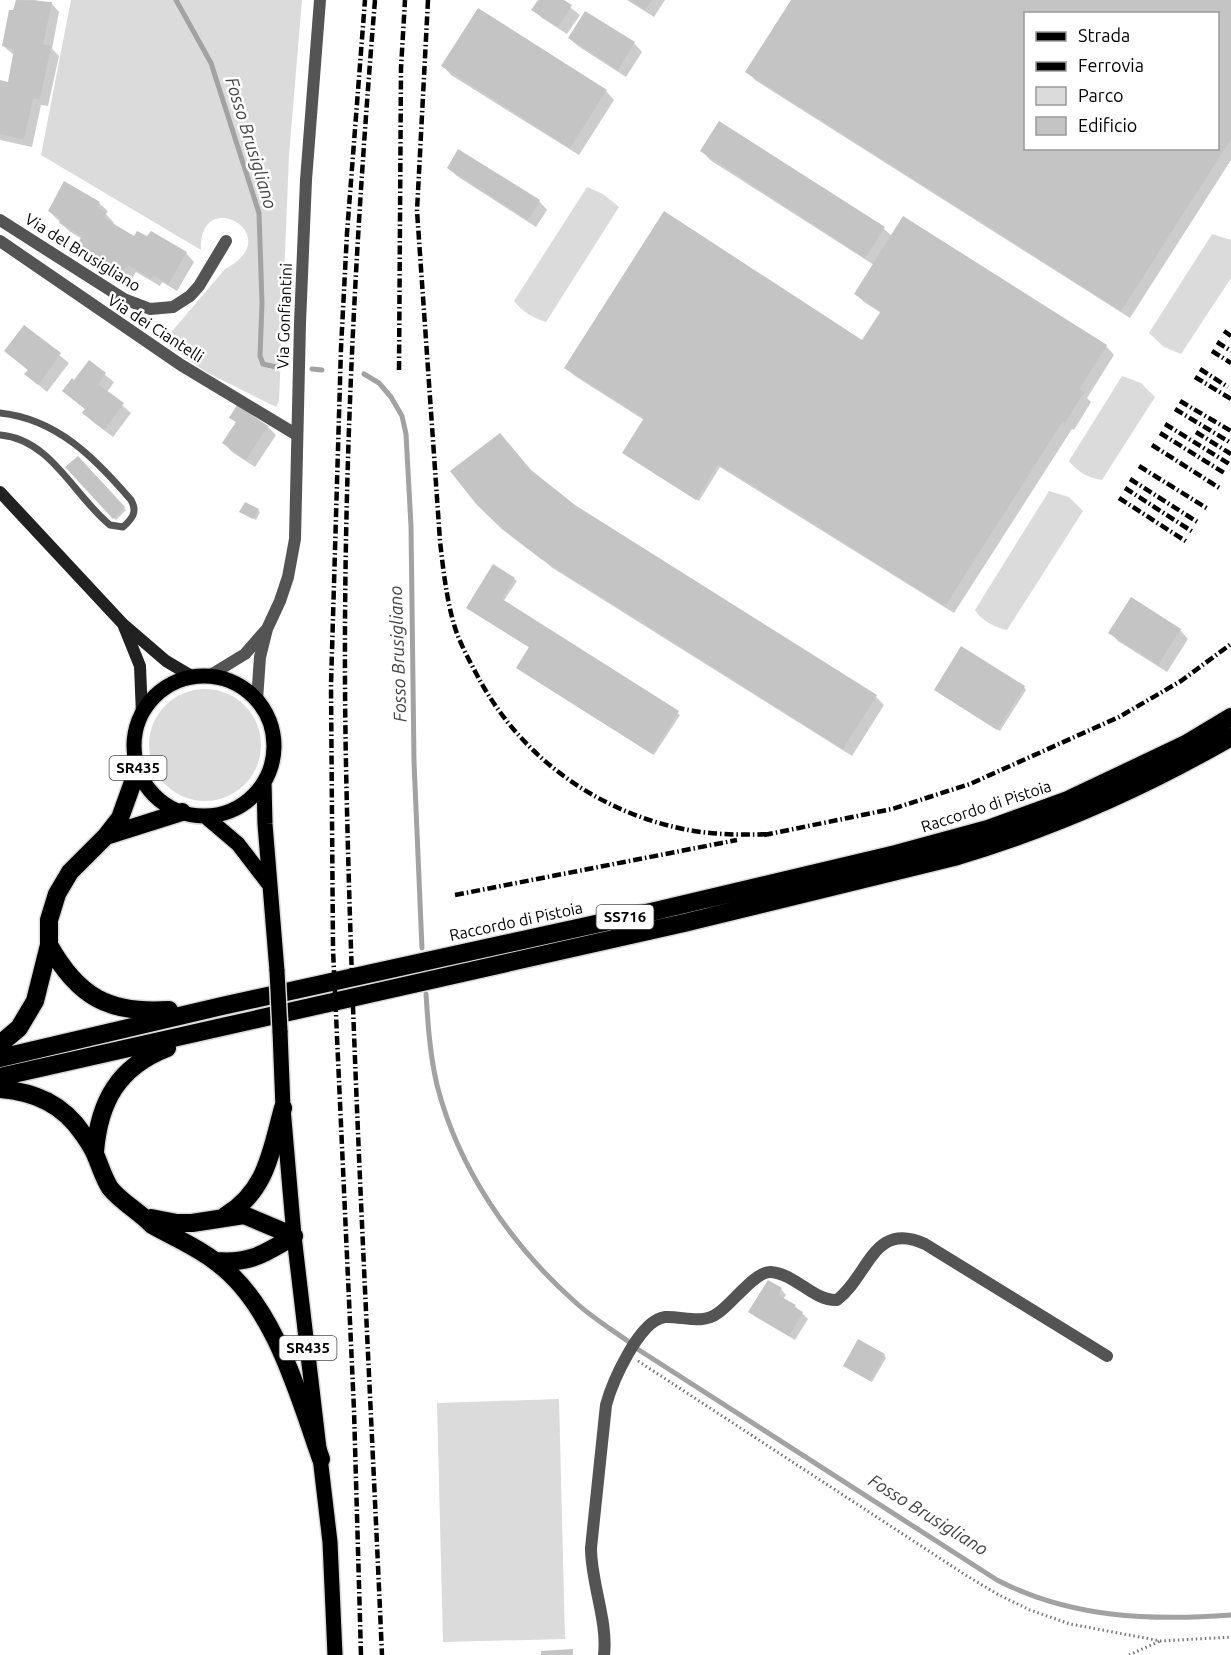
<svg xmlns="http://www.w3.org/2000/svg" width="1231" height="1655" viewBox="0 0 1231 1655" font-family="Ubuntu,sans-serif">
<rect width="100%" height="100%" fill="#fff"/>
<path fill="#dbdbdb" d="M71,0H302L289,155L279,401L276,407L206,372L163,342L225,269C290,235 198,184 201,250L41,155Z
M587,187L603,194L619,207L546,322C533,318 523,312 514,301Z
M1212,234L1231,240V278L1181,354L1164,347L1149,333Z
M1122,376L1141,383L1155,397L1102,480C1088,478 1078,472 1069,461Z
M1049,491L1069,497L1083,511L1007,630C994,627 982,621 975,610Z
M149 745a56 56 0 1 1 112 0a56 56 0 1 1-112 0Z
M559,1399L565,1639L443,1642L437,1403Z"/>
<path fill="#0003" fill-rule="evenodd" d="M17,0H35L51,3L59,12L52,49L59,56L48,106L41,105L32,147L0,140V82L9,84L14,55L3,46Z
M539,0H561L580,15L567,34L542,18L533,10Z
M627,0H665L654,17Z
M793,0H1231V160L1130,318L755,80L747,72ZM1026,14H1218V148H1026Z
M569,38L634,43L642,52L626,77L578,46Z
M443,66L606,91L614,100L579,155L451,75Z
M720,123L884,229L892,236L1106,346L1114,355L1087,398L1091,402L1074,430L1072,429L954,613L720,467L699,501L626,455L644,420L575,376L566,368L863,342L881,313L864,302L856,294L874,265L710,160L702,151Z
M448,168L539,201L547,210L536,227L457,176Z
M99,203L108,211L106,214L114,223L112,225L135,238L186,253L194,262L177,291L162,282L160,286L136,272L132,279L87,254L78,245L82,239L69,231L49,211Z
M24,327L69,363L47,392L26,374L29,371L6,351Z
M89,362L114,382L107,392L131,413L113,437L92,421L84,413L86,410L64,391L74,382Z
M238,407L268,427L276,435L255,467L232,452L224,443L237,423L231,418Z
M78,458L126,510L116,520L67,467Z
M532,473L574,506L876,697L884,705L852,756L551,567L545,561Z
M258,510L260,512L256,520L241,512Z
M514,579L517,581L503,602L680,715L654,755L520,670L530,648L470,610Z
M1180,630L1188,639L1167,672L1118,641L1110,632Z
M1024,687L1026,690L1000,731L938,692Z
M781,1289L786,1295L783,1299L795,1306L808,1319L795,1340L756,1317L750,1312Z
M884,1355L886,1358L872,1382L845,1366Z"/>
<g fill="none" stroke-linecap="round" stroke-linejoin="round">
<path stroke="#a2a2a2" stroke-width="5" d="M176,0L211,63L259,213L262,303L260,356L263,364L276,367
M312,369L322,370
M364,374L379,383L391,397L402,416L406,434L411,526L414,762L422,948
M426,994C428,1025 430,1055 437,1085C458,1168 511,1245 574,1301C591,1317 611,1329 629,1342
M639,1350L997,1580C1070,1618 1150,1621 1231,1615"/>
</g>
<path fill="#c4c4c4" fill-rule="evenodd" d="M16,0L52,2L43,44L51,46L40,99L33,98L24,139L0,134V80L8,82L14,49L2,46L9,10H13Z
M538,0H564L572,5L558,27L531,10Z
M630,0H652L645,10Z
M791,0H1231V139L1121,311L745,72ZM1026,14H1218V148H1026Z
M478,8L607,90L570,148L441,66Z
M585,11L635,42L618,70L568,38Z
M719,121L885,227L865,258L700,151Z
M458,149L540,200L528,220L447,168Z
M64,181L100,202L97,207L106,213L104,218L134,236L137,231L147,236L151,231L187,252L168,284L153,275L151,279L128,265L123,272L77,245L82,236L59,223L61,219L48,211Z
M664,211L862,340L881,311L854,294L903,216L1107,345L1079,389L1084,392L1065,423L1063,421L945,606L718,464L696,500L622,453L644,418L564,368Z
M24,325L61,353L38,385L24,374L28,370L4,351Z
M89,360L106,373L98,384L124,403L104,430L82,413L85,409L62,391L72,378L74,380Z
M237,405L268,426L246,460L222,443L236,422L229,418Z
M500,433L531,470L575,505L877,695L843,749L541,559L503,530L477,505L450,471Z
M78,456L125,507L113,519L65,467Z
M245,502L259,509L253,519L239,512Z
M493,564L515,578L502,599L679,711L652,754L516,668L529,647L466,608Z
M1131,597L1181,629L1158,665L1108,633Z
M961,646L1025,686L997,730L934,690Z
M768,1280L782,1288L778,1295L796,1305L794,1307L803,1312L789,1336L748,1312Z
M858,1339L885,1354L870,1381L843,1366Z
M573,1649V1655H541V1651Z"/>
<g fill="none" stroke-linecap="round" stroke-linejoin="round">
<defs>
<path id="primary" d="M134 746a70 70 0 1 1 140 0a70 70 0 1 1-140 0Z
M264,782L265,824L277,971
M205,816L238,844L268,883
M280,1031L283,1108L294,1236L330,1542L335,1655"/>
<path id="highway" d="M106,836L182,812
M49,945C78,997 109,1014 169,1010
M0,1044L19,1028L35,1001L49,945V920L57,894L70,872L106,836L120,818L138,768
M0,1058L222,1006L655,911L896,854L988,829L1068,800L1186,744L1231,717
M0,1077L684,923L954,857C1052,828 1143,788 1231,737
M0,1089C35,1092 63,1104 83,1134C87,1140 92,1147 95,1154C100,1165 103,1177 110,1188C122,1203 139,1211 152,1225C173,1237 197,1247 216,1262C274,1304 298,1394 321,1459
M95,1152C99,1102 118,1067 167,1048
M225,1216C267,1191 271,1151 283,1108
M151,1218L177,1223H192L244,1215L294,1236
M216,1261C251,1264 265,1253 294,1236"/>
</defs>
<use href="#primary" stroke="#dbdbdb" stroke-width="18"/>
<use href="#highway" stroke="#dbdbdb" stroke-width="21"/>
<path stroke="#767676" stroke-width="3" stroke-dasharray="1.5 3" stroke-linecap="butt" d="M638,1361L967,1576L999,1595L1030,1610L1070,1624L1161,1641L1231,1637
M1129,1655L1160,1641"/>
<path stroke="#545454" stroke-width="7" d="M0,413C57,419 95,458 131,500C138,512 132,519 123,527L110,525C74,496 51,439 0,435"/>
<path stroke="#545454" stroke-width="12" d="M0,220L124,299L150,309L173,307L190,296L199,286L226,241
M0,241L181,365L297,435
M209,676L245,654L266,630
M257,700L260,657L267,629L280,601L288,577L295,539L300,323L306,180L320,0
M604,1655C608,1621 591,1583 591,1548L606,1405C612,1383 639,1320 665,1317C683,1316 702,1325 718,1313C732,1304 755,1271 771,1272C796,1274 813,1301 837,1300C869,1276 873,1220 925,1244L1107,1356"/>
<path stroke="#212121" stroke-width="12" d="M0,492L123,624L166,661L193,677
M123,624L140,666L142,715"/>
<use href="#primary" stroke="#000" stroke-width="15"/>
<use href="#highway" stroke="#000" stroke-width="18"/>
<path stroke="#000" stroke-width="4.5" stroke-dasharray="9 3 1.5 3" stroke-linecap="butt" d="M375,0C354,254 341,510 346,765C352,1062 369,1358 382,1655
M428,0L417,211L440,541C443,568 446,595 453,621C458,640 468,658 477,675C521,759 601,815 694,831C720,835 745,835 771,834
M1224,331L1231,336
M1217,342L1231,351
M1212,351L1231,363
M1200,369L1228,387
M399,370L401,68L405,0
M1195,377L1231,399
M1180,401L1231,431
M1175,409L1231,443
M1165,424L1231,465
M1196,432L1231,454
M1160,433L1226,474
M1152,445L1221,489
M1139,466L1208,509
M1130,479L1199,523
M1125,488L1193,532
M1119,498L1187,542
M764,835L892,809L970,784L1119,717L1181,681L1231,644
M455,895L737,840
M361,1655L354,1410L333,949L331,685L341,348L347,233L365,0"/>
<defs>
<path id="primary-bridge" d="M277,971L280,1031"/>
</defs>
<use href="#primary-bridge" stroke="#dbdbdb" stroke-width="18" stroke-linecap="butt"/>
<use href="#primary-bridge" stroke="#000" stroke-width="15"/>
</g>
<g text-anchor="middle" stroke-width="5" stroke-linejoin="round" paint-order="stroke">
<g fill="#fff" stroke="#4c4c4c" stroke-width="1.5">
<rect x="109.5" y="756" width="57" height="24" rx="4.5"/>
<rect x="596.5" y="905" width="57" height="24" rx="4.5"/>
<rect x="279.5" y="1336" width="57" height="24" rx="4.5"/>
</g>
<g font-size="15" font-weight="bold" fill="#000">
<text x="138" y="773">SR435</text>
<text x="625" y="922">SS716</text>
<text x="308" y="1353">SR435</text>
</g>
<g font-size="16" fill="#000" stroke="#fff">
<text transform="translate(83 252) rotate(32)" y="6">Via del Brusigliano</text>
<text transform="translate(284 316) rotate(-88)" y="6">Via Gonfiantini</text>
<text transform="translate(156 328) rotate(33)" y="6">Via dei Ciantelli</text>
<text transform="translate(986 806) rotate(-18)" y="6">Raccordo di Pistoia</text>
<text transform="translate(516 921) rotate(-12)" y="6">Raccordo di Pistoia</text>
</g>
<g font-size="18" font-style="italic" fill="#434343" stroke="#fff">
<text transform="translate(251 143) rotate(73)" y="6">Fosso Brusigliano</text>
<text transform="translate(398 654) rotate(-92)" y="6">Fosso Brusigliano</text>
<text transform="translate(928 1515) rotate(32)" y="6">Fosso Brusigliano</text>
</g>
</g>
<rect x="1024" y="12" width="195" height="138" fill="#ffffff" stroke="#999999" stroke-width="1.5"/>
<rect x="1036" y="32" width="30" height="9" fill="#000000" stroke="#999999" stroke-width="1.5"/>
<text x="1078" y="42" font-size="18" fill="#000000">Strada</text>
<rect x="1036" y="62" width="30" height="9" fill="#000000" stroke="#999999" stroke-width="1.5"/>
<text x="1078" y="72" font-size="18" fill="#000000">Ferrovia</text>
<rect x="1036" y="87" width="30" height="18" fill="#dbdbdb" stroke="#999999" stroke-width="1.5"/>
<text x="1078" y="102" font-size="18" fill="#000000">Parco</text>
<rect x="1036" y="117" width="30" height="18" fill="#c4c4c4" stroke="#999999" stroke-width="1.5"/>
<text x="1078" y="132" font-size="18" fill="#000000">Edificio</text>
</svg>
